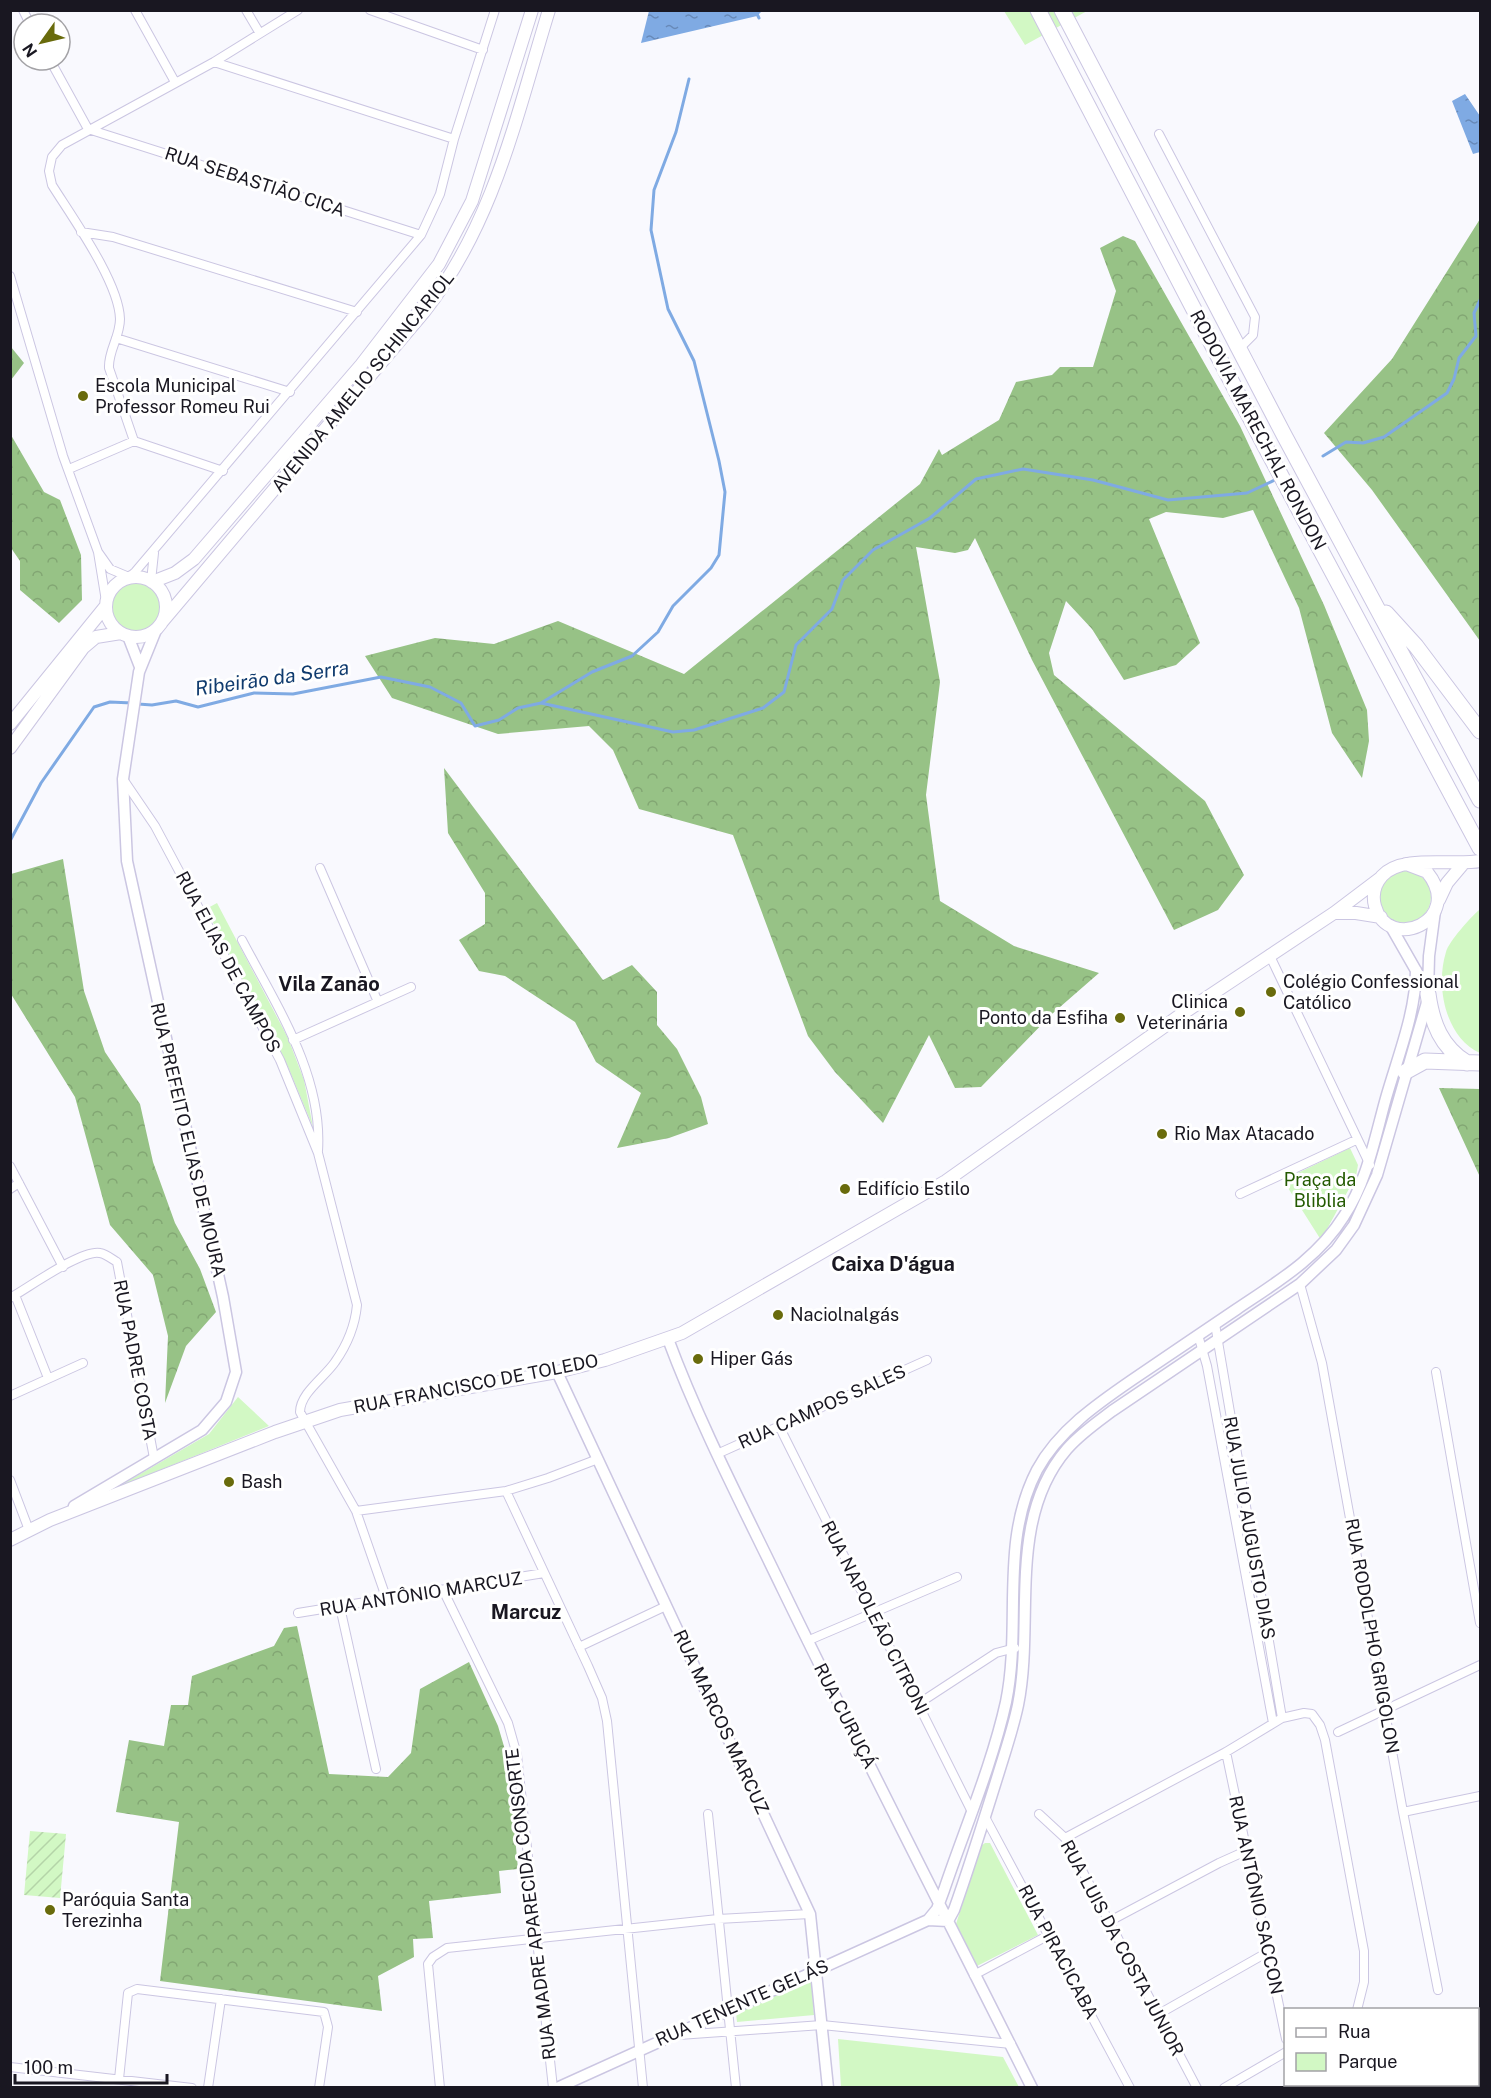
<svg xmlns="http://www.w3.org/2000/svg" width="1491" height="2098" viewBox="0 0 1491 2098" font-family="'Public Sans',sans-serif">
<defs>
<pattern id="forest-crowns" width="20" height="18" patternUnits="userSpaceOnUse" patternTransform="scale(1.5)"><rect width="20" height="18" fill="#97c286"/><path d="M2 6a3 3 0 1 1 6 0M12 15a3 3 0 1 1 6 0" fill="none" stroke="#82a673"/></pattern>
<pattern id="garden-furrows" width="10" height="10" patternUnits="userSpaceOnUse" patternTransform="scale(1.5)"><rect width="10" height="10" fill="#d2f8c4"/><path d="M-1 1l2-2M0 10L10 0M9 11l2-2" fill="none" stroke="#b4d4a8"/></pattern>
<pattern id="water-ripples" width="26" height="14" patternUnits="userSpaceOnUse" patternTransform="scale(1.5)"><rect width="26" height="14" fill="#7faae3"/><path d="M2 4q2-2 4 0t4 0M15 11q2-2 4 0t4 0" fill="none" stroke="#6789b8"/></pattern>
</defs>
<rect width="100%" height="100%" fill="#f9f9fe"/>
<path fill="#d2f8c4" d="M1004,11H1087L1025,45Z
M111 607a25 25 0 1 1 50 0a25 25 0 1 1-50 0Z
M1379 897a26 26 0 1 1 52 0a26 26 0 1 1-52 0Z
M217,903L288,1038L304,1080L313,1127L288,1067L206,909Z
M1480,909V1053C1446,1038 1435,987 1446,952C1449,941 1471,917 1480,909Z
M1350,1148L1358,1165L1356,1176L1321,1240L1283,1180Z
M238,1397L269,1426L118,1487L209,1434Z
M985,1843H990L1038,1935L975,1967L958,1935L956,1924L981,1846Z
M811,1979L814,2015L737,2022L736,2013Z
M838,2039L1003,2057L1019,2087H841Z"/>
<path fill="url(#forest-crowns)" d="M1480,219V641L1372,490L1324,433L1392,359Z
M1123,236L1135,241L1240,426L1324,605L1367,710L1369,741L1362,778L1332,733L1299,608L1253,510L1223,518L1166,512L1149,519L1200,643L1176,665L1124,680L1092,629L1066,601L1049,653L1054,675L1205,801L1244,875L1218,910L1174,930L1032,660L975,538L968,550L955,553L916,547L940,682L926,795L940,901L1014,946L1099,973L1052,1014L981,1087L955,1088L929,1035L883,1123L835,1072L808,1036L733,835L639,809L613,750L589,726L498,734L392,698L365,656L435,638L494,644L558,621L684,674L920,484L939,449L942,455L999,420L1016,382L1052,375L1060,367H1093L1116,291L1100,248Z
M11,347L24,363L11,380Z
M11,435L44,492L60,500L81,555L82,600L59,623L20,590V561L11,548Z
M444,768L603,980L632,965L657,992V1025L677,1049L701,1097L708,1124L669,1138L617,1148L641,1093L596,1062L575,1022L505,976L479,971L459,940L485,924V893L448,833Z
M63,859L84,991L105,1052L140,1104L153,1162L175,1223L200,1269L216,1312L186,1346L165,1403L168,1336L153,1275L110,1225L75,1097L11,994V874Z
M1439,1088L1480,1089V1177Z
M297,1626L329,1774L388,1777L411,1753L420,1689L469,1662L498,1726L508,1760L518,1869L499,1871L501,1893L429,1901L433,1938L413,1939L414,1957L378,1976L382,2011L160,1981L179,1822L116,1812L129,1740L164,1746L171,1705H188L192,1676L274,1646L284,1628Z"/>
<path fill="url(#garden-furrows)" d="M30,1831L66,1834L60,1898L24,1895Z"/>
<path fill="url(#water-ripples)" d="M649,11L760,10L761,12L757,16L641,43Z
M1465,94L1480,116V152L1473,154L1452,101Z"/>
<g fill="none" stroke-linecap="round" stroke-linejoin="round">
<path stroke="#7faae3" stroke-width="3" d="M755,10L759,18
M1323,456L1346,442L1363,443L1384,437L1447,393L1454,379L1459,358L1476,336L1474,313L1480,300
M541,703L592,672L632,656L658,632L673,606L711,568L719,555L725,492L719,461L694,361L668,309L651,230L654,190L676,132L689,79
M138,704L152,705L176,701L198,707L254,693L293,694L381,677L430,687L461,703L475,726L499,720L518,708L541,703L673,732L694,730L763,708L784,692L796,645L832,609L843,580L873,550L930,518L976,479L1023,469L1093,480L1168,500L1247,493L1277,479
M10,841L41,783L94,707L110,702L132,703"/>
<defs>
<path id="minor" d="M23,10L30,24
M135,10L175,82
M246,10L259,32
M370,10L483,50
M50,60L88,129
M214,62L454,139
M88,129L421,235
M1159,134L1255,317L1253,335L1240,348
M81,232L113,237L357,312
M10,276L63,456L98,552L106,601
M116,338L290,392
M134,441L109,368C108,351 120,337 120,319C119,282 72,217 52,185L49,171L52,157L62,145L214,62L298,10
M69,469L134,441L223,471
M98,552L110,569L129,577L135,572L421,235L440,194L454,139L495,10
M151,581L154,553
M123,779L155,826L280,1060L318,1153L357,1305C355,1326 347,1345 335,1362C325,1377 300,1393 300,1412L356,1511L387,1600
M320,868L378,1002
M242,940C276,1005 323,1075 318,1151
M1269,954L1370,1165
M293,1040L411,987
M10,1166L63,1267
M10,1189L19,1183
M1240,1194L1356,1140
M1300,1284L1322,1363L1403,1812L1438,1990
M15,1295L48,1378
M10,1298C28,1288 82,1249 100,1253C106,1254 112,1259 117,1262L154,1458
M1215,1324L1282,1718
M1198,1335L1207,1366L1273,1723
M1436,1372L1480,1623
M10,1396L83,1363
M779,1426L971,1810
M717,1454L927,1360
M10,1480L29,1530
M506,1491L588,1666L602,1698L607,1721L643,2088
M356,1511L506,1491L548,1478L598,1459
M444,1592L508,1723L517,1755L553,2088
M340,1607L376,1769
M298,1613L544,1573
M807,1641L957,1577
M579,1647L666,1606
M918,1704L996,1653L1015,1648
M1338,1732L1480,1665
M1226,1752L1286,2039
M1403,1812L1480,1796
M708,1814L736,2088
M1039,1814L1065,1838L1197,2088
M985,1817L1130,2088
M1065,1838L1226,1752L1282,1718L1304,1713L1312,1714L1320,1725L1325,1740L1364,1951V1982L1357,2010
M1108,1922L1219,1863L1248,1850
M974,1975L1049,1935
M1157,2015L1268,1952
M679,2035L822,2025L1011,2044
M10,2067L192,2088
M119,2079L128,1993L137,1989L324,2012L328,2027L319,2088
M208,2088L221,1999
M440,2088L428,1964L433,1957L447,1948L718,1919L810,1914
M1224,2088L1286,2052"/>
<path id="tertiary" d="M128,636L140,667
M1390,925L1418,974
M1428,994L1429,956L1435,911
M668,1339C700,1425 743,1507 783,1590C864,1757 949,1922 1032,2088
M557,1372L810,1914L828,2088
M74,1506L202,1430L226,1402L236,1372L223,1297L127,861L123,779L139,672L156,630
M928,1920L937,1909L944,1890C965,1828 992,1765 1006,1702C1022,1624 999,1543 1037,1470C1058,1431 1097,1404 1132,1380C1167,1356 1202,1333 1237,1309C1277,1282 1318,1258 1344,1216C1367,1182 1375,1137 1386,1098C1398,1056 1416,1012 1416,970
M557,2088L928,1920L948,1921L954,1910C970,1865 984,1820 998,1775C1005,1752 1013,1729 1018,1705C1035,1621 1006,1520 1067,1449C1080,1434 1096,1423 1112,1411L1300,1284L1336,1250L1354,1225L1377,1175L1428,999"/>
<path id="secondary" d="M106 607a30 30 0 1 1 60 0a30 30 0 1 1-60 0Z
M152,582L175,573L194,559L361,365L439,264L472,201L532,10
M162,622L424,312C494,223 516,117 549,10
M10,724L105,607
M10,748L83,648L96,637L121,633
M1406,864L1427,872C1466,920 1388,954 1375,906C1372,895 1375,884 1382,876C1402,854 1453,866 1480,861
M1439,900L1447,883L1463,864
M1334,913H1356L1381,917
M10,1540L50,1520L275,1432L340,1410L557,1372L605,1360L682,1333L946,1181L1179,1016L1334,913L1379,879"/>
<path id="trunk" d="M1038,10L1265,446L1480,848
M1062,10L1284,435L1480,800
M1386,613L1416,646L1480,731
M1428,994C1432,1023 1441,1047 1467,1063
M1405,1072L1425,1061L1480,1063"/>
</defs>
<use href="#minor" stroke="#cbc6e2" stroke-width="10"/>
<use href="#tertiary" stroke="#cbc6e2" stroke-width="13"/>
<use href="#secondary" stroke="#cbc6e2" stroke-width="14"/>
<use href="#trunk" stroke="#cbc6e2" stroke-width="17"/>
<use href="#minor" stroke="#fff" stroke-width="8"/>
<use href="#tertiary" stroke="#fff" stroke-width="10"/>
<use href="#secondary" stroke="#fff" stroke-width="12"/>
<use href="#trunk" stroke="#fff" stroke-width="15"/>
</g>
<g fill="#696b0c" stroke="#fff" stroke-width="2">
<circle cx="83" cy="396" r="6"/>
<circle cx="1271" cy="992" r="6"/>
<circle cx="1240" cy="1012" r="6"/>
<circle cx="1120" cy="1018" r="6"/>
<circle cx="1162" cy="1134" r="6"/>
<circle cx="845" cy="1189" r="6"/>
<circle cx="778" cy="1315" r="6"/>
<circle cx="698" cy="1359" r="6"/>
<circle cx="229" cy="1482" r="6"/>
<circle cx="50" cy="1910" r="6"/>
</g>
<g text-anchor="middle" stroke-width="6" stroke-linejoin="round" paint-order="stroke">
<g font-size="18" fill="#191721" stroke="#fff">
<text transform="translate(255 182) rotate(18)" y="6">RUA SEBASTIÃO CICA</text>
<text transform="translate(363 382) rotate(-51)" y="6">AVENIDA AMELIO SCHINCARIOL</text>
<text transform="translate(1258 430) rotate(62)" y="6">RODOVIA MARECHAL RONDON</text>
<text transform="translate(228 962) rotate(62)" y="6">RUA ELIAS DE CAMPOS</text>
<text transform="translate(188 1140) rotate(77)" y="6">RUA PREFEITO ELIAS DE MOURA</text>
<text transform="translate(135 1360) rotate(79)" y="6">RUA PADRE COSTA</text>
<text transform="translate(476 1384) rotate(-11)" y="6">RUA FRANCISCO DE TOLEDO</text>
<text transform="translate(822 1407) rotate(-24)" y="6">RUA CAMPOS SALES</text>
<text transform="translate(1249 1528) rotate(80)" y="6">RUA JULIO AUGUSTO DIAS</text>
<text transform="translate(421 1594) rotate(-9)" y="6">RUA ANTÔNIO MARCUZ</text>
<text transform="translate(875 1618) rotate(63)" y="6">RUA NAPOLEÃO CITRONI</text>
<text transform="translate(1372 1636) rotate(80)" y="6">RUA RODOLPHO GRIGOLON</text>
<text transform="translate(845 1716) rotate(63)" y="6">RUA CURUÇÁ</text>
<text transform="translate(721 1722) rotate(65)" y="6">RUA MARCOS MARCUZ</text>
<text transform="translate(1256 1895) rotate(78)" y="6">RUA ANTÔNIO SACCON</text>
<text transform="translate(531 1904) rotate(-97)" y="6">RUA MADRE APARECIDA CONSORTE</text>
<text transform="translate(1122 1948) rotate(62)" y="6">RUA LUIS DA COSTA JUNIOR</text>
<text transform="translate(1058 1952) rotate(62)" y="6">RUA PIRACICABA</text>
<text transform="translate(742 2003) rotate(-24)" y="6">RUA TENENTE GELÁS</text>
</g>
<g font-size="18" fill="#191721" stroke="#fff" text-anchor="start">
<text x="95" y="392">Escola Municipal<tspan x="95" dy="21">Professor Romeu Rui</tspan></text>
<text x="1283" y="988">Colégio Confessional<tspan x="1283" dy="21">Católico</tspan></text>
<text x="1228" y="1008" text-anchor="end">Clinica<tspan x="1228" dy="21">Veterinária</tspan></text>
<text x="1108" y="1024" text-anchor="end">Ponto da Esfiha</text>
<text x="1174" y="1140">Rio Max Atacado</text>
<text x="857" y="1195">Edifício Estilo</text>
<text x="790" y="1321">Naciolnalgás</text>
<text x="710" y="1365">Hiper Gás</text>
<text x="241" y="1488">Bash</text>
<text x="62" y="1906">Paróquia Santa<tspan x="62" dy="21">Terezinha</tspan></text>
</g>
<g font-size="18" fill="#245a01" stroke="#fff">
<text x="1320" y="1186">Praça da<tspan x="1320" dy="21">Bliblia</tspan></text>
</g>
<g font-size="20" font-style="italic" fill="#103b6e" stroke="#fff">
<text transform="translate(272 678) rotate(-8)" y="7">Ribeirão da Serra</text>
</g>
<g font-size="20" font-weight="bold" fill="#191721" stroke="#fff">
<text x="329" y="991">Vila Zanão</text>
<text x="893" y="1271">Caixa D'água</text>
<text x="526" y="1619">Marcuz</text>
</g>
</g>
<rect width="1491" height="2098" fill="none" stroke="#191721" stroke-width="24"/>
<rect x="1284" y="2008" width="195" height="78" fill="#ffffff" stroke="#a3a2a6" stroke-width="1.5"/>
<rect x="1296" y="2028" width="30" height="9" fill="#ffffff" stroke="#a3a2a6" stroke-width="1.5"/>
<text x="1338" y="2038" font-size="18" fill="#191721">Rua</text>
<rect x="1296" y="2053" width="30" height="18" fill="#d2f8c4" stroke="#a3a2a6" stroke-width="1.5"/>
<text x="1338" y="2068" font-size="18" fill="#191721">Parque</text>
<g transform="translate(42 42) rotate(236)"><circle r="28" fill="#ffffff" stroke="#a3a2a6" stroke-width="1.5"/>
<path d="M0-4.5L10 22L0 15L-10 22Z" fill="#696b0c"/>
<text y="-9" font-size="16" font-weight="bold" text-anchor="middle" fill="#191721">N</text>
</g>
<path d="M15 2074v9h152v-9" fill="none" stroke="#191721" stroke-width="3"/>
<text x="24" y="2074" font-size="18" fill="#191721" stroke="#ffffff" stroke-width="4.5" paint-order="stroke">100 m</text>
</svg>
